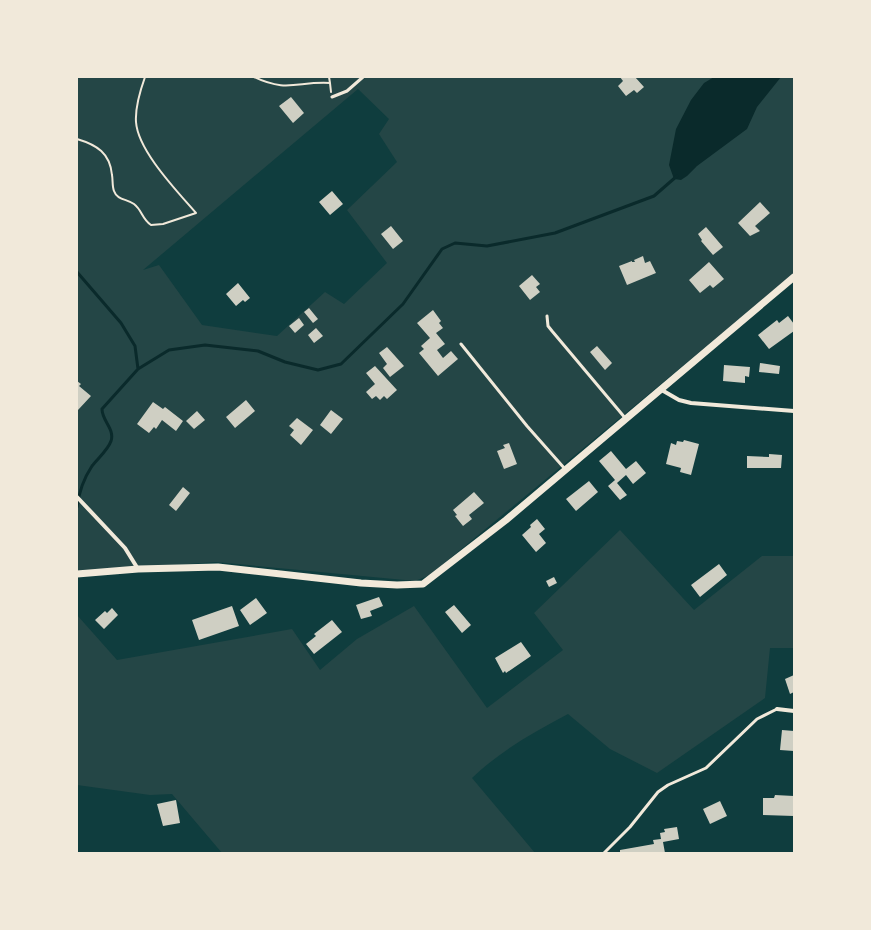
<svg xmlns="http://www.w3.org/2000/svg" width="871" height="930" viewBox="0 0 871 930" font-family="Mulish,sans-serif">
<rect width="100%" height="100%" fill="#0f3d3e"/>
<path fill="#244646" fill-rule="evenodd" d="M77,77H794V274L430,575L415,581L216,562L77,572ZM358,89L389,119L379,134L397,162L347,210L387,263L344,304L325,292L277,336L202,325L159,265L143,270Z
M620,530L694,610L762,556H794V648H770L765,698L657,773L610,749L568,714C534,732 500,751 472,778L535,853H222L172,794L150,795L77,785V615L117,660L292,629L320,670L357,639L414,606L487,708L563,650L534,613Z"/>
<path fill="#0a2a2b" d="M714,77H781L757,107L747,129L697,166L687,176L681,180L674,179L669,165L676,129L691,100L704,83Z"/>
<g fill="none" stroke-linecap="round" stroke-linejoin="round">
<path stroke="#0a2a2b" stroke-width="3" d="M77,272L121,323L135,346L138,369
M77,507C79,492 84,478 92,466C98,458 108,450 111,441C115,429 102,421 102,409L138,369L169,350L205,345L258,351L285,362L318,370L341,364L403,304L442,249L455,243L487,246L555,233L654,196L677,176"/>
</g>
<path fill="#cfcfc3" d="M620,77H635L644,87L637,93L634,90L626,96L618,86L623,81Z
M291,97L304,113L293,123L279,106Z
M332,191L343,204L330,215L319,202Z
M760,202L770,213L755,226L760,231L750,236L738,223Z
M391,226L403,241L393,249L381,234Z
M706,227L723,247L713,255L701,241L702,240L698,234Z
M643,256L645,263L650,261L656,273L627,285L619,266L632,261V262H635L634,260Z
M709,262L724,279L713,288L710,285L700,293L689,280Z
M532,275L540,284L536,287L540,292L530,300L519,286Z
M238,283L250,298L245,302L243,300L236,306L226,294Z
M309,308L318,319L313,323L304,312Z
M433,310L441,321L439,323L443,328L436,333L445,344L437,350L443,358L451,351L458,359L438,376L419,353L424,349L421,346L430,338L417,323Z
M788,316L794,324V331L769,349L758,335L777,320L779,323Z
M299,318L304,325L295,333L289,326Z
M316,328L323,336L314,343L308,335Z
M597,346L612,363L605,370L590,352Z
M387,347L404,366L390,377L383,368L387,364L379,353Z
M760,363L780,366L779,374L759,372Z
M724,365L750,367L749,377L745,376V383L723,381Z
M375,366L397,390L387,399L384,396L380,400L376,396L372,399L366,392L375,384L366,373Z
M77,381L81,384L79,386L91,396L78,410Z
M246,400L255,411L235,428L226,417Z
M153,402L163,409L165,407L183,421L176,431L162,420L156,429L154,427L149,433L137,424Z
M331,410L343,419L331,434L320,425Z
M197,411L205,420L194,429L186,421Z
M297,418L313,430L301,445L290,435L294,430L289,426Z
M684,440L699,444L691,475L680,472L681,468L666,464L671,443L676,445L677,441L683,442Z
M509,443L517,464L504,469L497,451L505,448L503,445Z
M611,451L626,469L636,461L646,473L633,484L626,475L617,483L627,495L620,500L608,486L615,480L599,461Z
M769,454L782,455L781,468H747V456L769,457Z
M589,481L598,492L576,511L566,499Z
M183,487L190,493L176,511L169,505Z
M474,492L484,503L469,515L472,519L463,526L455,516L457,515L453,510Z
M537,519L545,529L539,534L546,543L536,552L522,535L531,527L530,525Z
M719,564L727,575L700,597L691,585Z
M554,577L557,583L549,587L546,581Z
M379,597L383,606L370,611L372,616L361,619L356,605Z
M256,598L267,613L250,625L240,610Z
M454,605L471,625L462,633L445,612Z
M232,606L239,626L199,640L192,620Z
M112,608L118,615L104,629L95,620L105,611L107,613Z
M332,620L342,632L314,654L306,644L316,636L314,634Z
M521,642L531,656L506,673L505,671L503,673L495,658Z
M794,675V692L790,694L785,679Z
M782,730L794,731V751L780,750Z
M775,795L794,796V816L763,815V798H774Z
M176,800L180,823L163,826L157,804Z
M720,801L727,816L710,824L703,809Z
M677,827L679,839L663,842L665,853H620V850L654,844L653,840L661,839L660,833L665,832L664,829Z"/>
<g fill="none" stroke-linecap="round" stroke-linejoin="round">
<path stroke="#f1e9da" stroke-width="2" d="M254,77C287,93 298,81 330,83L331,92
M329,77L330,83
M77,139C97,145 110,153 112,175C113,180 112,186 114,191C117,200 127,199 134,204C142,210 142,219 151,225L163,224L196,213C177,191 138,151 136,122C135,107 140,91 145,77"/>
<path stroke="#f1e9da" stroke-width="3" d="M332,97L347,91L363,77
M547,316L548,326L552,331L626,419
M461,344L527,426L565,469
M604,853L630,827L658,792L668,785L706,768L757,719L777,709"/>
<path stroke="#f1e9da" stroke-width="4" d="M660,389L679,400L691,403L794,411
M77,497L125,548L138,569
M777,709L794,711"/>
<path stroke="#f1e9da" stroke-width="7" d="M77,574L138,569L218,567L361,583L397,585L423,584L506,520L794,277"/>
</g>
<rect width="871" height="930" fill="none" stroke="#f1e9da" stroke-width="156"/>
</svg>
